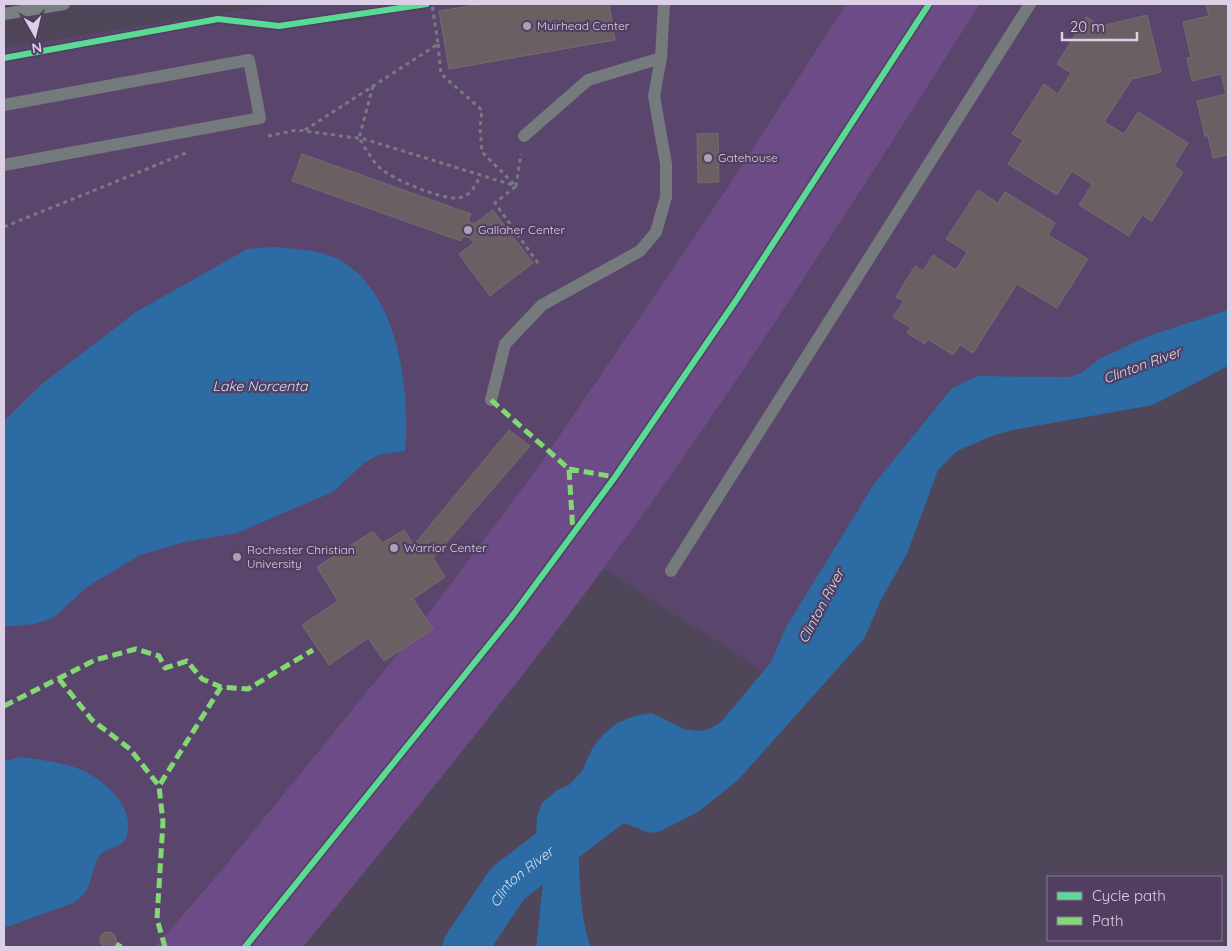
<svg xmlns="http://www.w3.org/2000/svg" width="1232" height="951" viewBox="0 0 1232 951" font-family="Quicksand,sans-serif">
<rect width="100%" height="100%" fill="#504659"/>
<path fill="#5a466d" d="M280,4H846L730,184L541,463L400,651L221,871L155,947H4V48Z
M980,4H1228V310L1148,336L1099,359L1081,373L1070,377L977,376L952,388L874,484L786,627L771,662L764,672L603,568L632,530L828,243Z"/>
<path fill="#6c4b87" d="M846,4H980C867,181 755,359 632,530C528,673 415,810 303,947H155L221,871L400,651L541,463L730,184Z"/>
<path fill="#2c6ba4" d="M275,247C293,249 314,249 331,256C398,283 411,390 405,451L378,455L364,463L333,492L237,533L185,542L140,555L87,587L53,618L34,624L4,627V421L42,384L136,312L247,249Z
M1228,310V366L1153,405L1013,430L992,436L957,451L938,470L907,554L881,600L864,639L738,780L698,812L661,831L650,833L616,820H587L581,823C576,850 580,923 591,947H536L543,883L536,836L537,818L542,803L556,791L569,785L582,771L593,747L604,734L617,723L634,716L652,713L684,729L699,731L711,728L722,721L771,662L786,627L874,484L952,388L977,376L1070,377L1081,373L1099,359L1148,336Z
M22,757C42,760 68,763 86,772C108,784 134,807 127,835C124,849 105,846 98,858C89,876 93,891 73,903L4,928V761Z"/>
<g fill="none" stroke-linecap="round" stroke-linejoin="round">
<path stroke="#2c6ba4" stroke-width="45" id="s1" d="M465,947L508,883L635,786L641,785"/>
</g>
<path fill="#6a6063" stroke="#766b6d" d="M482,4H609L615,40L449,69L439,11Z
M1206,4H1228V155L1213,158L1208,136H1205L1197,101L1226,94L1221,74L1192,81L1187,58L1191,57L1183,22L1209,16Z
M1147,15L1161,72L1132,79L1104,122L1124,134L1138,112L1188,143L1174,166L1183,172L1152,221L1142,215L1129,236L1079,205L1092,184L1072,171L1057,195L1008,164L1023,140L1012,134L1044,84L1058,94L1071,73L1057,64L1086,17L1101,26Z
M718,133L719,182L698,183L697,134Z
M302,154L471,214L468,222L474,224L493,210L533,263L490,296L459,254L474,243L470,238L463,236L461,241L292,181Z
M978,190L998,203L1005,192L1055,223L1048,235L1088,259L1057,308L1017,284L973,353L960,345L953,355L928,339L925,344L907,333L911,328L893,317L904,301L896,297L915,266L923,271L933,255L956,270L967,252L946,239Z
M509,430L530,446L433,558L445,577L413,599L433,629L384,661L368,638L329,665L302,625L338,601L317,567L373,531L382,543L404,530L414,545Z
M100 940a8 8 0 1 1 16 0a8 8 0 1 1-16 0Z"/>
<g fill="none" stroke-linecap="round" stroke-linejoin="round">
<path stroke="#797a7f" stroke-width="3" stroke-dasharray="4 4" stroke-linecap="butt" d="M438,44L441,74L482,110L480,128L482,152L516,186L495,203L540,266
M373,86L359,138C365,147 371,159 379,167C391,179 440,199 457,198C470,197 476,186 480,175
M305,130L438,44L432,4
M268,136L297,130L364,139L516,186L521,154
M4,227L186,153"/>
<path stroke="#757a7d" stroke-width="12" d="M4,105L249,60L260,118L4,165
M524,136L588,80L661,58L664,4
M491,400L505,344L542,305L640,251L656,232L666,197V164L654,96L661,58
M671,571L1030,4"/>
<path stroke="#798082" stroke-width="12" d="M4,14L64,4"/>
<path stroke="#83d873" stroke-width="5" stroke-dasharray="10 5" stroke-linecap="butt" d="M491,400L569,469L573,533
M569,469L615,477
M59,679L92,720L130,749L159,786
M4,706L95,660L136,649L159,656L165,668L187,661L202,679L221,687
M116,944L121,947
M165,947L157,919L163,822L159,786L221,687L248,689L313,650"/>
<defs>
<path id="cycleway" d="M4,58L218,19L279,26L427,4
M245,947L513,615L615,477L737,299L929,4"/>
</defs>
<use href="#cycleway" stroke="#513e61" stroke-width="9"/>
<use href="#cycleway" stroke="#5adb95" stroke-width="6"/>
</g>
<g fill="#aaa0b4" stroke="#513e61" stroke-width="2">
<circle cx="527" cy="26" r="5"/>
<circle cx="708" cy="158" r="5"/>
<circle cx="468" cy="230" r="5"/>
<circle cx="394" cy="548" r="5"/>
<circle cx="237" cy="557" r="5"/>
</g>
<g text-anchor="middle" stroke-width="4.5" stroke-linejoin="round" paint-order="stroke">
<g font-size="12" fill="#dbd0e5" stroke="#513e61" text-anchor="start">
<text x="537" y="30">Muirhead Center</text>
<text x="718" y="162">Gatehouse</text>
<text x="478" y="234">Gallaher Center</text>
<text x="404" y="552">Warrior Center</text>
<text x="247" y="554">Rochester Christian<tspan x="247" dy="14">University</tspan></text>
</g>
<g font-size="14" font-style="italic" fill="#cfe0f1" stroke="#513e61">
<text transform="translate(1142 365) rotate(-20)" y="5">Clinton River</text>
<text x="260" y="391">Lake Norcenta</text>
<text transform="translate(821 606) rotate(-62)" y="5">Clinton River</text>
<text dy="5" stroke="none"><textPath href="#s1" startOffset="91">Clinton River</textPath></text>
</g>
</g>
<rect width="1232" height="951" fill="none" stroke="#dbd0e5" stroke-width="10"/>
<rect x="1047" y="876" width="175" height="65" fill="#513e61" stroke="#887896"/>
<rect x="1057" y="892" width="25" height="8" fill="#5adb95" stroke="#887896"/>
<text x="1092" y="901" font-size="15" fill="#dbd0e5">Cycle path</text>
<rect x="1057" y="917" width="25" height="8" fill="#83d873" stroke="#887896"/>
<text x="1092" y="926" font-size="15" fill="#dbd0e5">Path</text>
<g transform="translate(35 35) rotate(172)" stroke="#513e61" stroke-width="4" paint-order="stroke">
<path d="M0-4L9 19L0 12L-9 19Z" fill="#dbd0e5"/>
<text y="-8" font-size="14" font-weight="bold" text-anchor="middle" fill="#dbd0e5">N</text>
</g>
<path d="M1062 32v8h75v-8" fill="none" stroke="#dbd0e5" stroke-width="2.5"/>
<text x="1070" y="32" font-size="15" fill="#dbd0e5" stroke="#513e61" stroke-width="4" paint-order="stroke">20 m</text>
</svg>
